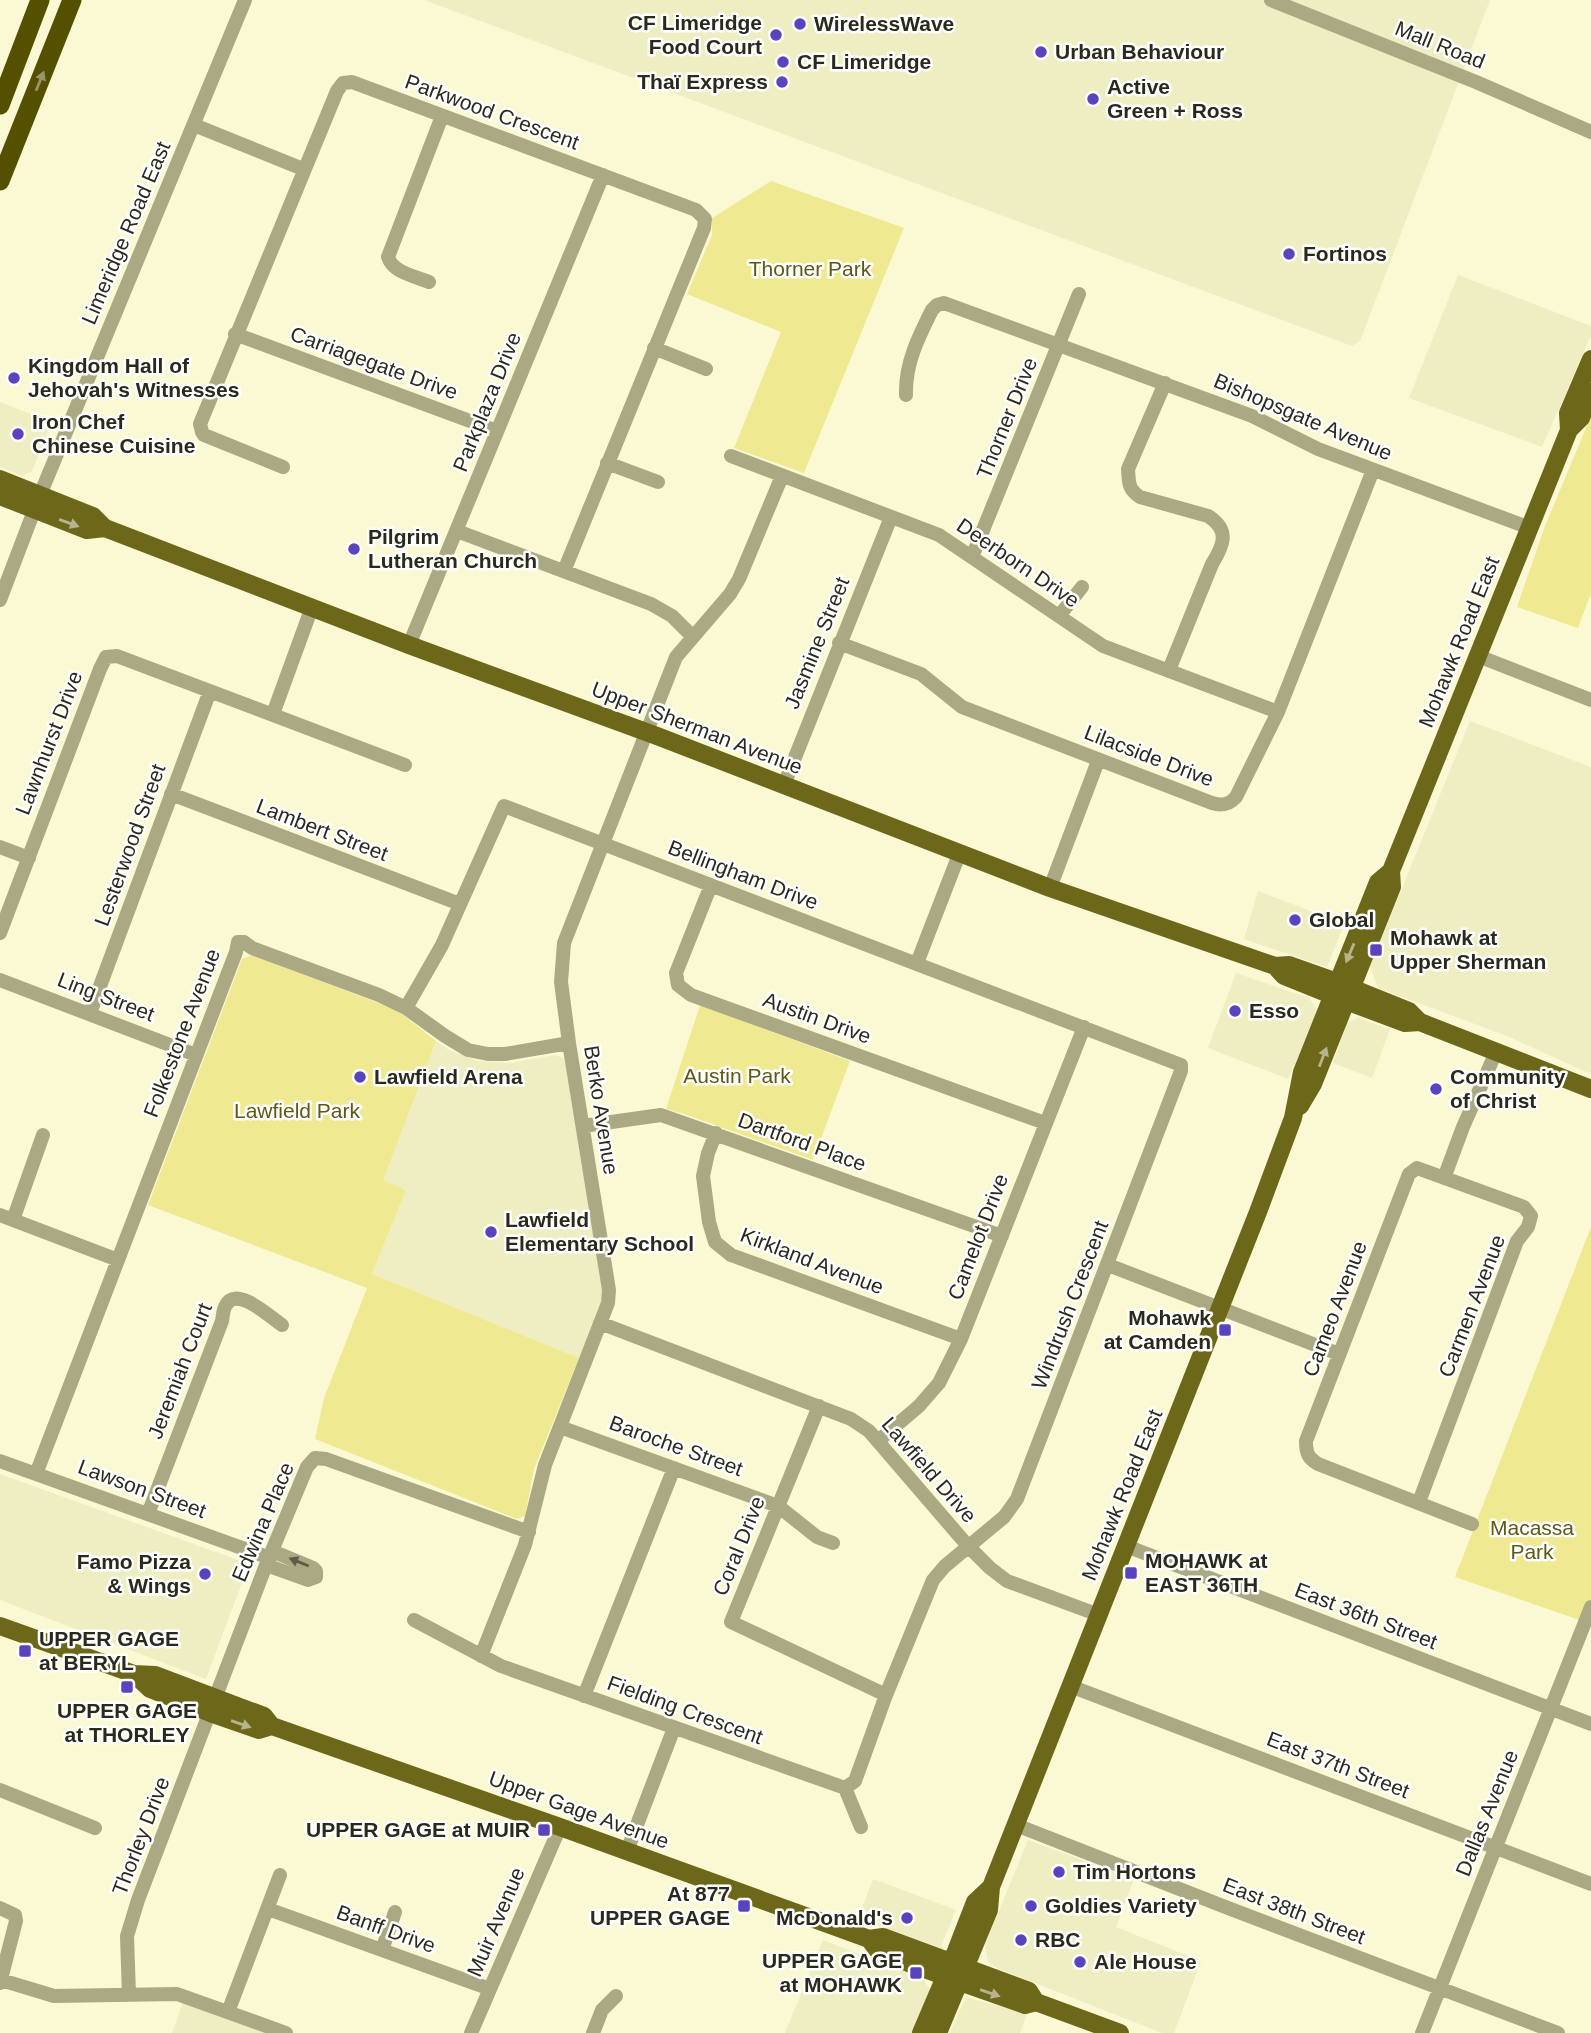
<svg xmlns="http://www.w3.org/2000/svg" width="1591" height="2033" viewBox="0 0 1591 2033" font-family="Helvetica,sans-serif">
<rect width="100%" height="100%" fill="#faf9d4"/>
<path fill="#efedc2" d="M424,0H1490L1360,341L1352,346Z
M1458,275L1591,326V335L1542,447L1409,398Z
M0,402L52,422L32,471L22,476L0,467Z
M1470,721L1591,767V1074L1507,1036L1378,988L1370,967Z
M1258,891L1344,924L1327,967L1244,939Z
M1236,973L1309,998L1315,1006L1317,1014L1288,1079L1208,1048Z
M1358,1018L1390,1029L1372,1078L1333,1063L1347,1023Z
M436,1041L449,1050L478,1061L509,1063L556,1055L563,1058L565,1062L603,1297L579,1358L372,1274L406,1190L382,1180Z
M0,1474L249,1564L206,1679L0,1600Z
M1028,1840L1134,1879L1116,1927L1201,1961L1174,2033H1162L997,1968L988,1962L985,1945Z
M873,1879L956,1910L942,1944L943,1949L858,1919Z
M823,1940L922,1978L933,1993L915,2033H785Z
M966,1997L1027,2014L1020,2033H950Z
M183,2002L266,2033H172Z"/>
<path fill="#efea91" d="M771,181L904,228L804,473L734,448L781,332L687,294L712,235V218Z
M1591,416V593L1578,628L1517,607L1545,526Z
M251,955L387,1006L398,1011L436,1041L383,1180L406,1190L372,1274L579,1358L534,1469L525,1516L517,1519L315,1439L324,1398L367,1288L148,1205L242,959Z
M700,1005L850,1061L813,1160L684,1114L666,1109Z
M1591,1227V1624L1455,1577Z"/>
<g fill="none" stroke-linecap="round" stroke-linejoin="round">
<path stroke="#aaa984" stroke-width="14" d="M1271,0L1476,82L1591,132
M194,125L303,169
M429,282C415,276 393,273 388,257L442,116
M235,334L497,431
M654,348L706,369
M1165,383L1128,469C1129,483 1128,489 1140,497L1208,516C1230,530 1224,545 1212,564L1169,670
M906,395C905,364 918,338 932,310L937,305L944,303L1252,416L1318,449L1530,528
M731,456L939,535L1103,646L1278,712
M607,463L658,482
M283,467L204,435L202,432L200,424L337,91L343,83L352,82L696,210L705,219L704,228L564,571
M457,531L651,604L672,616L692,636
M972,557L1079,294
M0,600L40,495L245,0
M1059,616L1082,587
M839,643L921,674L962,707L1212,803C1222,806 1229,805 1236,797L1278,712L1373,470
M409,645L603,175
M1478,656L1591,700
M273,714L312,607
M784,785L891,517
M171,794L460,904
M0,847L29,858
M711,885L676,973L678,985L691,995L1045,1123
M1050,888L1098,761
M0,933L100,669L106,657L117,656L405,765
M917,963L960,852
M0,980L196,1055
M406,1008L442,945L504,806L1181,1065V1071L1017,1499L1004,1517L945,1566L933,1580L886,1695L855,1781L845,1788
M90,1013L210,691
M583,1126L661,1115L1002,1236
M716,1133L708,1153L703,1176L709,1222L715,1242L731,1255L961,1339
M1444,1178L1463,1127L1496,1052
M0,1215L118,1260
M13,1220L43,1135
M1108,1265L1339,1354
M600,1323L851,1419L869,1431L968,1546L990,1568L1007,1581L1099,1615
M819,1406L731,1622L886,1695
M560,1427L778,1506L817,1537L833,1543
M878,1441L919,1406L939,1383L961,1339L1084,1027
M0,1461L270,1558
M36,1474L236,952L238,942H244L252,948L379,995L406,1008L445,1036L468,1050L488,1054H505L569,1043
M1419,1502L1517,1241L1528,1227L1531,1216L1524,1207L1417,1168L1409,1174L1306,1441C1306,1453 1308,1458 1318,1464L1472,1524
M148,1514L222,1321C223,1316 223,1309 226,1305C236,1285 270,1317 282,1325
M1126,1546L1591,1724
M266,1565L308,1580L316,1577V1571L313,1568L272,1551
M414,1620L501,1666L845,1788L861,1827
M481,1656L525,1545L545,1465L608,1303L609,1290L569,1043L561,982L564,943L676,657L730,594L739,579L782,476
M1070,1686L1591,1884
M584,1696L674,1468
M0,1790L95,1828
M1016,1825L1228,1908L1558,2033
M627,1851L674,1728
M0,1908L15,1915L16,1921L0,1983
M268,1909L490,1989
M382,1950L395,1912
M1,1980L54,1996L177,1994L286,2033
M129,1995L127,1936L138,1900L266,1565L307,1467L315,1458L326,1459L529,1532
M228,2012L280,1875
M471,2033L560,1827
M593,2033L602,2010L616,1996
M1422,2033L1591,1607"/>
<path stroke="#6d6819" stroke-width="18" d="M1569,430L1568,413L1591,359
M0,479L93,516L105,528L409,645L657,736L1050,888L1275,966L1289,965L1337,982L1409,1011L1420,1022L1591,1089
M0,496L87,530L105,528
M1275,966L1284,976L1346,1001L1405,1023L1420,1022
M1300,1106L1313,1084L1392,887L1391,871
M0,1626L134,1674L155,1675L264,1716L272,1726L560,1827L869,1939L883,1937L1029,1991L1036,2002L1120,2033
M134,1674L150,1689L210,1713L259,1730L272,1726
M869,1939L879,1952L960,1982L1025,2005L1036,2002
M921,2033L956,1951L975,1902L991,1887
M938,2033L989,1910L991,1887L1258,1212L1293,1118L1302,1072L1378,882L1391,871L1393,866L1569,430L1581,418L1591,392"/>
<path stroke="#555000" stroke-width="19" d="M0,105L40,0
M0,181L72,0"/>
</g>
<defs><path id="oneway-solid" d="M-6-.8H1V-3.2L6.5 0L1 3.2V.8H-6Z" transform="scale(1.75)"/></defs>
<use fill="#999666" href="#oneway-solid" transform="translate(40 81) rotate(-68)"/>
<g fill="#b6b48c">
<use href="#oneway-solid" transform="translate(69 523) rotate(20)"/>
<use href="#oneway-solid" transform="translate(1350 953) rotate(113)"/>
<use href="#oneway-solid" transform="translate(1323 1057) rotate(-69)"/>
<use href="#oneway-solid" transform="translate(241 1724) rotate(19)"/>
<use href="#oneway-solid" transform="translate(990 1993) rotate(19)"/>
</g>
<use fill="#5d5d46" href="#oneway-solid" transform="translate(299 1562) rotate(-158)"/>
<g fill="#5a44bd" stroke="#fff" stroke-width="2.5">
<circle cx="800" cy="24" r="7"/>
<circle cx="776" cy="35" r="7"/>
<circle cx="1041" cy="52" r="7"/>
<circle cx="783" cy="62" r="7"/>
<circle cx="782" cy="82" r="7"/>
<circle cx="1093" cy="99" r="7"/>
<circle cx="1289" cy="254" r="7"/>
<circle cx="14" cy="378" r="7"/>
<circle cx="18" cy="434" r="7"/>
<circle cx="354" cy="549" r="7"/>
<circle cx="1295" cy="920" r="7"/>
<rect x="1369" y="943" width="14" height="14" rx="3.5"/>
<circle cx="1235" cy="1011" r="7"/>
<circle cx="360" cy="1077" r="7"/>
<circle cx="1436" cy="1089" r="7"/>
<circle cx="491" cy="1232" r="7"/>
<rect x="1218" y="1323" width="14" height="14" rx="3.5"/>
<rect x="1124" y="1566" width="14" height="14" rx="3.5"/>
<circle cx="205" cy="1574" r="7"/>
<rect x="18" y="1644" width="14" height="14" rx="3.5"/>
<rect x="120" y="1680" width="14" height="14" rx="3.5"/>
<rect x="537" y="1823" width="14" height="14" rx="3.5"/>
<circle cx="1059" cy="1872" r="7"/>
<rect x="737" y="1899" width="14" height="14" rx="3.5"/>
<circle cx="1031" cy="1906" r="7"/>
<circle cx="907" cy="1918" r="7"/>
<circle cx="1021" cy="1940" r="7"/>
<circle cx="1080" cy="1962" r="7"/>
<rect x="909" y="1966" width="14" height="14" rx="3.5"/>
</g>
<g text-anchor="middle" stroke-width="5" stroke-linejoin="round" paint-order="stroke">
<g font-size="21" font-weight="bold" fill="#2a2a1c" stroke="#fff" text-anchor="start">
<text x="762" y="30" text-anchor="end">CF Limeridge<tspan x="762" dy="24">Food Court</tspan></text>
<text x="814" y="31">WirelessWave</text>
<text x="1055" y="59">Urban Behaviour</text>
<text x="797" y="69">CF Limeridge</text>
<text x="768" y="89" text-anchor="end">Thaï Express</text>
<text x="1107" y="94">Active<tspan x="1107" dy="24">Green + Ross</tspan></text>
<text x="1303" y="261">Fortinos</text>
<text x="28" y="373">Kingdom Hall of<tspan x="28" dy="24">Jehovah's Witnesses</tspan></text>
<text x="32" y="429">Iron Chef<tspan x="32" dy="24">Chinese Cuisine</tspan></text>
<text x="368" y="544">Pilgrim<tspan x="368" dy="24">Lutheran Church</tspan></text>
<text x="1309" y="927">Global</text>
<text x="1390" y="945">Mohawk at<tspan x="1390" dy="24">Upper Sherman</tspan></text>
<text x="1249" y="1018">Esso</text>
<text x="374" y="1084">Lawfield Arena</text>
<text x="1450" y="1084">Community<tspan x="1450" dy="24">of Christ</tspan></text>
<text x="505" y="1227">Lawfield<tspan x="505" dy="24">Elementary School</tspan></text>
<text x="1211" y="1325" text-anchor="end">Mohawk<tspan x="1211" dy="24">at Camden</tspan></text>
<text x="1145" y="1568">MOHAWK at<tspan x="1145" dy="24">EAST 36TH</tspan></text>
<text x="191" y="1569" text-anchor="end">Famo Pizza<tspan x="191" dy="24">&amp; Wings</tspan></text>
<text x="39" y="1646">UPPER GAGE<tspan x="39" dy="24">at BERYL</tspan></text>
<text x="127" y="1718" text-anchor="middle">UPPER GAGE<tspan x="127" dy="24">at THORLEY</tspan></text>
<text x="530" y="1837" text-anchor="end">UPPER GAGE at MUIR</text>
<text x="1073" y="1879">Tim Hortons</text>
<text x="730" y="1901" text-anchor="end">At 877<tspan x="730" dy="24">UPPER GAGE</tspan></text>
<text x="1045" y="1913">Goldies Variety</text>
<text x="893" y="1925" text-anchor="end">McDonald's</text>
<text x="1035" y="1947">RBC</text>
<text x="902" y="1968" text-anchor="end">UPPER GAGE<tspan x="902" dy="24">at MOHAWK</tspan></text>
<text x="1094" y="1969">Ale House</text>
</g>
<g font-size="21" fill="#2a2a1c" stroke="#fff">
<text transform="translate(1440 45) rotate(22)" y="7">Mall Road</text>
<text transform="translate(492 112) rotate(20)" y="7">Parkwood Crescent</text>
<text transform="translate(126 233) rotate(-67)" y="7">Limeridge Road East</text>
<text transform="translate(374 363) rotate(20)" y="7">Carriagegate Drive</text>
<text transform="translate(487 402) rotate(-68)" y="7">Parkplaza Drive</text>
<text transform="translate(1303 417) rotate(23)" y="7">Bishopsgate Avenue</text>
<text transform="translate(1007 418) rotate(-68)" y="7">Thorner Drive</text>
<text transform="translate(1018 563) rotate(34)" y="7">Deerborn Drive</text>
<text transform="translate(1459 642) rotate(-68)" y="7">Mohawk Road East</text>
<text transform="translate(817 643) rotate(-68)" y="7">Jasmine Street</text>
<text transform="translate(697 728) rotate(21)" y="7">Upper Sherman Avenue</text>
<text transform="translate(49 743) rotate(-69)" y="7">Lawnhurst Drive</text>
<text transform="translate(1149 756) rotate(21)" y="7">Lilacside Drive</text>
<text transform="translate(322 830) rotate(21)" y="7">Lambert Street</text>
<text transform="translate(130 845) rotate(-70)" y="7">Lesterwood Street</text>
<text transform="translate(743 875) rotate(21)" y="7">Bellingham Drive</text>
<text transform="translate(106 997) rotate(21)" y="7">Ling Street</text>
<text transform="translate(817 1018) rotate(20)" y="7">Austin Drive</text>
<text transform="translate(182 1033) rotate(-69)" y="7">Folkestone Avenue</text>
<text transform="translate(601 1110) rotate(81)" y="7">Berko Avenue</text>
<text transform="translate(802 1142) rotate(20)" y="7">Dartford Place</text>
<text transform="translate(978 1237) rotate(-69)" y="7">Camelot Drive</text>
<text transform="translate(812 1261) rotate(21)" y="7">Kirkland Avenue</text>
<text transform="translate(1070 1305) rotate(-69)" y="7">Windrush Crescent</text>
<text transform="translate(1472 1306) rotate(-69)" y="7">Carmen Avenue</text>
<text transform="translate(1335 1309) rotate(-69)" y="7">Cameo Avenue</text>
<text transform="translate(180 1371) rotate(-69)" y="7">Jeremiah Court</text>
<text transform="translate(676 1446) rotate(20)" y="7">Baroche Street</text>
<text transform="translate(929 1470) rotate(49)" y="7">Lawfield Drive</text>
<text transform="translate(142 1489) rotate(20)" y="7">Lawson Street</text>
<text transform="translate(1122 1495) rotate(-68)" y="7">Mohawk Road East</text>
<text transform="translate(263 1522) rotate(-67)" y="7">Edwina Place</text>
<text transform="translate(739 1546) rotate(-68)" y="7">Coral Drive</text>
<text transform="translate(1366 1616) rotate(21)" y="7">East 36th Street</text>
<text transform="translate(685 1710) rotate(20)" y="7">Fielding Crescent</text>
<text transform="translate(1338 1765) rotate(21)" y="7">East 37th Street</text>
<text transform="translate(579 1810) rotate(20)" y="7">Upper Gage Avenue</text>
<text transform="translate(1487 1813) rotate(-68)" y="7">Dallas Avenue</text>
<text transform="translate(141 1836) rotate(-69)" y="7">Thorley Drive</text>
<text transform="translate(1294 1911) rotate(21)" y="7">East 38th Street</text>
<text transform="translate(496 1922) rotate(-67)" y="7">Muir Avenue</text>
<text transform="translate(386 1929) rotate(20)" y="7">Banff Drive</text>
</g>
<g font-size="21" fill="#5d5915" stroke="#fff">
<text x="810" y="276">Thorner Park</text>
<text x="737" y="1083">Austin Park</text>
<text x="297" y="1118">Lawfield Park</text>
<text x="1532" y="1535">Macassa<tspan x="1532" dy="24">Park</tspan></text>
</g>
</g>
</svg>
